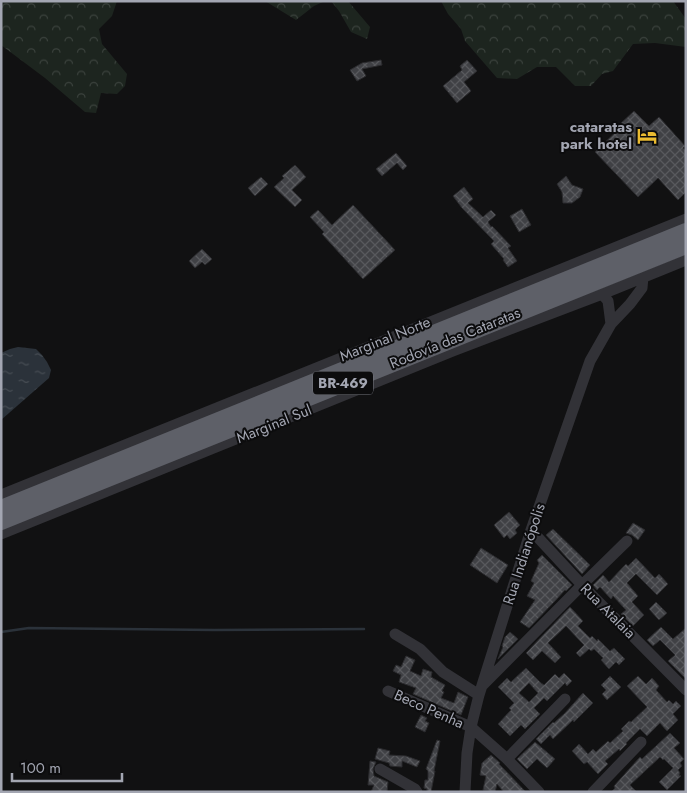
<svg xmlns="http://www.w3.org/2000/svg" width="687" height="793" viewBox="0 0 687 793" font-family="Jost,sans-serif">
<defs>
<pattern id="forest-crowns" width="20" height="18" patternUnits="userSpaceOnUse" patternTransform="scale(1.25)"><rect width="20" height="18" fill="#1d251f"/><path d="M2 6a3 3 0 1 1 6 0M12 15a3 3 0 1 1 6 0" fill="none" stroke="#3b423d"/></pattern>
<pattern id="water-ripples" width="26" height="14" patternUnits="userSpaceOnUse" patternTransform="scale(1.25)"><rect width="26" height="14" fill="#2b323a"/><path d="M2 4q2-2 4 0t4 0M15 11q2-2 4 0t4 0" fill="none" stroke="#474d54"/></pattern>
<pattern id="building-cross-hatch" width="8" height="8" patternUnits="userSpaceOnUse" patternTransform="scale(1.25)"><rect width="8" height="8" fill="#404145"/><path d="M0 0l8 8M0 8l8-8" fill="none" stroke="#58595d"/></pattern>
</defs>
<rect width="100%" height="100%" fill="#111112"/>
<path fill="url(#forest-crowns)" d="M1,1H117L112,16L99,29L102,44L127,74L125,86L117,94L101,93L96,113L85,112L45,78L1,45Z
M265,1H325L314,6L296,20Z
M331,1H348L370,27L367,39L351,32L339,11Z
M441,1H673L686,19V47L655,43L633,44L613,71L602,74L591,86H575L556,67H537L517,79L497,78L465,41L461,29L448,14Z"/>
<path fill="url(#water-ripples)" d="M18,347L36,349L42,355L47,362L51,370L49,378L1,420V353L10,349Z"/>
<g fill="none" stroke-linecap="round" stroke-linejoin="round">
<path stroke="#2b323a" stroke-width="2.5" d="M1,632L29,628L214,630L364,629"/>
</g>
<path fill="url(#building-cross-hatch)" stroke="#2b2b2e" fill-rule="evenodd" d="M381,60L382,65L362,69L366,76L357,81L350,70L362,63Z
M467,60L477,71L464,82L471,91L457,103L443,86L462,70L460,66Z
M634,111L649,126L659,117L685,146L683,148L686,151V192L678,200L658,178L638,197L595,152L620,128L618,126Z
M396,153L407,166L403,170L397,163L382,176L376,169Z
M295,165L306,177L292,190L302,200L295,207L274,187L284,178L282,176Z
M566,176L572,185L583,189L580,197L572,203H563L562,192L557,184Z
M261,177L268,184L255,196L248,188Z
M464,187L473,199L468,203L483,217L491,210L496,215L488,222L491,227L492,226L511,246L508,248L517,261L508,267L503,260L504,259L491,244L494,241L462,208L453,196Z
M353,205L395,250L363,279L322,234L324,232L310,217L318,210L332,225Z
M522,209L531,225L519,232L510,216Z
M202,249L212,259L205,265L202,262L195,268L189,261Z
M509,512L520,525L515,530L517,533L510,539L507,535L504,538L494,525Z
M633,523L645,530L638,540L632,535L626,533Z
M553,529L590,565L582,574L546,535Z
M481,548L508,565L497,583L470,565Z
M542,555L572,585L566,591L565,590L554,602L529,628L520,622L535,600L527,596L534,583L531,581L539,563L537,560Z
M636,558L655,578L659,574L668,584L657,595L636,574L627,583L638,596L632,602L644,615L633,626L621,614L626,610L613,596L611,599L600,587L597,590L593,585L603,575L609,582L626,564L628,566Z
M656,602L667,613L659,620L649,609Z
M570,607L583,621L578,626L590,638L592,636L597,641L598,639L610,651L614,648L625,659L619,665L616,662L609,669L601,660L603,658L594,649L591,651L589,649L580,657L576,653L584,645L566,626L548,643L561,657L555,663L542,651L533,660L526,653Z
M661,627L673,639L686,628V679L668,661L675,655L660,640L653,646L647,640Z
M510,632L518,639L498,659L503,647L502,646L505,637Z
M406,656L415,660L410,671L421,676L423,669L432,672L431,677L445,685L442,691L444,692L441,698L454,703L458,692L468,697L461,715L413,694L416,688L399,682L401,675L393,671L396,665L401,667Z
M526,668L541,683L544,685L555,674L559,678L564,673L572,681L567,686L565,683L547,701L544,698L534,708L540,714L525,729L521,725L510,736L498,724L511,710L509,708L514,703L498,687L507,678L511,682ZM529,683L538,693L529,702L519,693Z
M610,676L621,687L607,700L602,694L606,690L601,685Z
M638,676L646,684L652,678L659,686L656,690L667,702L669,700L673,704L676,701L681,706L673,714L678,720L667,731L660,723L647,736L640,729L626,743L627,744L620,751L619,749L605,761L608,764L598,774L587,762L584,764L572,751L579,744L588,754L593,749L596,752L608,741L610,743L623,731L621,729L629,721L631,722L647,707L627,686Z
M583,693L593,703L574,722L573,720L553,739L550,735L541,744L536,739L553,722L554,723L565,713Z
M421,715L427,718L425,721L429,723L425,732L415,727Z
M670,733L680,743L674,748L684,759L680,763L682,766L678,770L680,773L679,775L681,776L667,790L659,782L673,768L664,759L663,760L660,757L630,785L637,792H611L615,788L614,786L640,757L642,759Z
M437,740L440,741L434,771H435L431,792H427V789L424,788L425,780H428V771L426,769Z
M535,742L555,759L547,768L537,759L527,769L517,759Z
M378,748L390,751L389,755L406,756L420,761L417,767L402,761V767L390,766L389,763L375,759Z
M491,755L500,763L499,764L526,792H504L497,784L495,792L483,790L486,776L480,775L482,763Z
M370,761L376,762L373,769L374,776L388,782L387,792H371L374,785H368Z"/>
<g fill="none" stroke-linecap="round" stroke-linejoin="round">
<path stroke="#323237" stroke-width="11" d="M602,294L608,301L611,324
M1,495L686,219
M531,530L582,585L686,690
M1,534L453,351L602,294L686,260
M395,634L420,649L443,672L479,695
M482,686L582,585L627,541
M388,691L471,727L507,759L539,792
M507,759L565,699
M380,769L415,789L417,792
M465,792L467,753L471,727L479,695L531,530L590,361L611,324L630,304L642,288L643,277
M593,792L641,742"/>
<path stroke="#5e6068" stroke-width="16" d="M1,508L686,231
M1,522L686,246"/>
</g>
<defs>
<symbol id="hotel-bare" viewBox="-9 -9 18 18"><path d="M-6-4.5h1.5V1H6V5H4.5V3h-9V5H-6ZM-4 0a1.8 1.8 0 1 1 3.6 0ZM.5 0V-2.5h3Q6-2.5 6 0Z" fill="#eabb31" stroke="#0c0c0d" stroke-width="2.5" paint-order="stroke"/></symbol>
</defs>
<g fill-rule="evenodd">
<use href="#hotel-bare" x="633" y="122" width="28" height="28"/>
</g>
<g text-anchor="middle" stroke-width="4" stroke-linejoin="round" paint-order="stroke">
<rect fill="#0c0c0d" stroke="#767880" stroke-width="1" x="313" y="371.5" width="60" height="23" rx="4"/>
<g font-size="14" font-weight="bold" fill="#a3a6b2">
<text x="343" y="388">BR-469</text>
</g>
<g font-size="15" font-weight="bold" fill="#a3a6b2" stroke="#0c0c0d" text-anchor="end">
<text x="632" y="132">cataratas<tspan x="632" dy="17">park hotel</tspan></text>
</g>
<g font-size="15" fill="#a3a6b2" stroke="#0c0c0d">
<text transform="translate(455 338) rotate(-22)" y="5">Rodovía das Cataratas</text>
<text transform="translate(385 339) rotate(-22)" y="5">Marginal Norte</text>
<text transform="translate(274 424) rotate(-22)" y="5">Marginal Sul</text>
<text transform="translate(524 554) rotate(-72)" y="5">Rua Indianópolis</text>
<text transform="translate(608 611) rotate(45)" y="5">Rua Atalaia</text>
<text transform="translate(429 709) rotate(24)" y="5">Beco Penha</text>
</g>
</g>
<rect width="687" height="793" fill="none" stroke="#a3a6b2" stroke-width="5"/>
<path d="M12 773v8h110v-8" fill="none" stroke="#a3a6b2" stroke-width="2.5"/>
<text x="20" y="773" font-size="15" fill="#a3a6b2" stroke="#0c0c0d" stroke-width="4" paint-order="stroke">100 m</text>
</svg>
